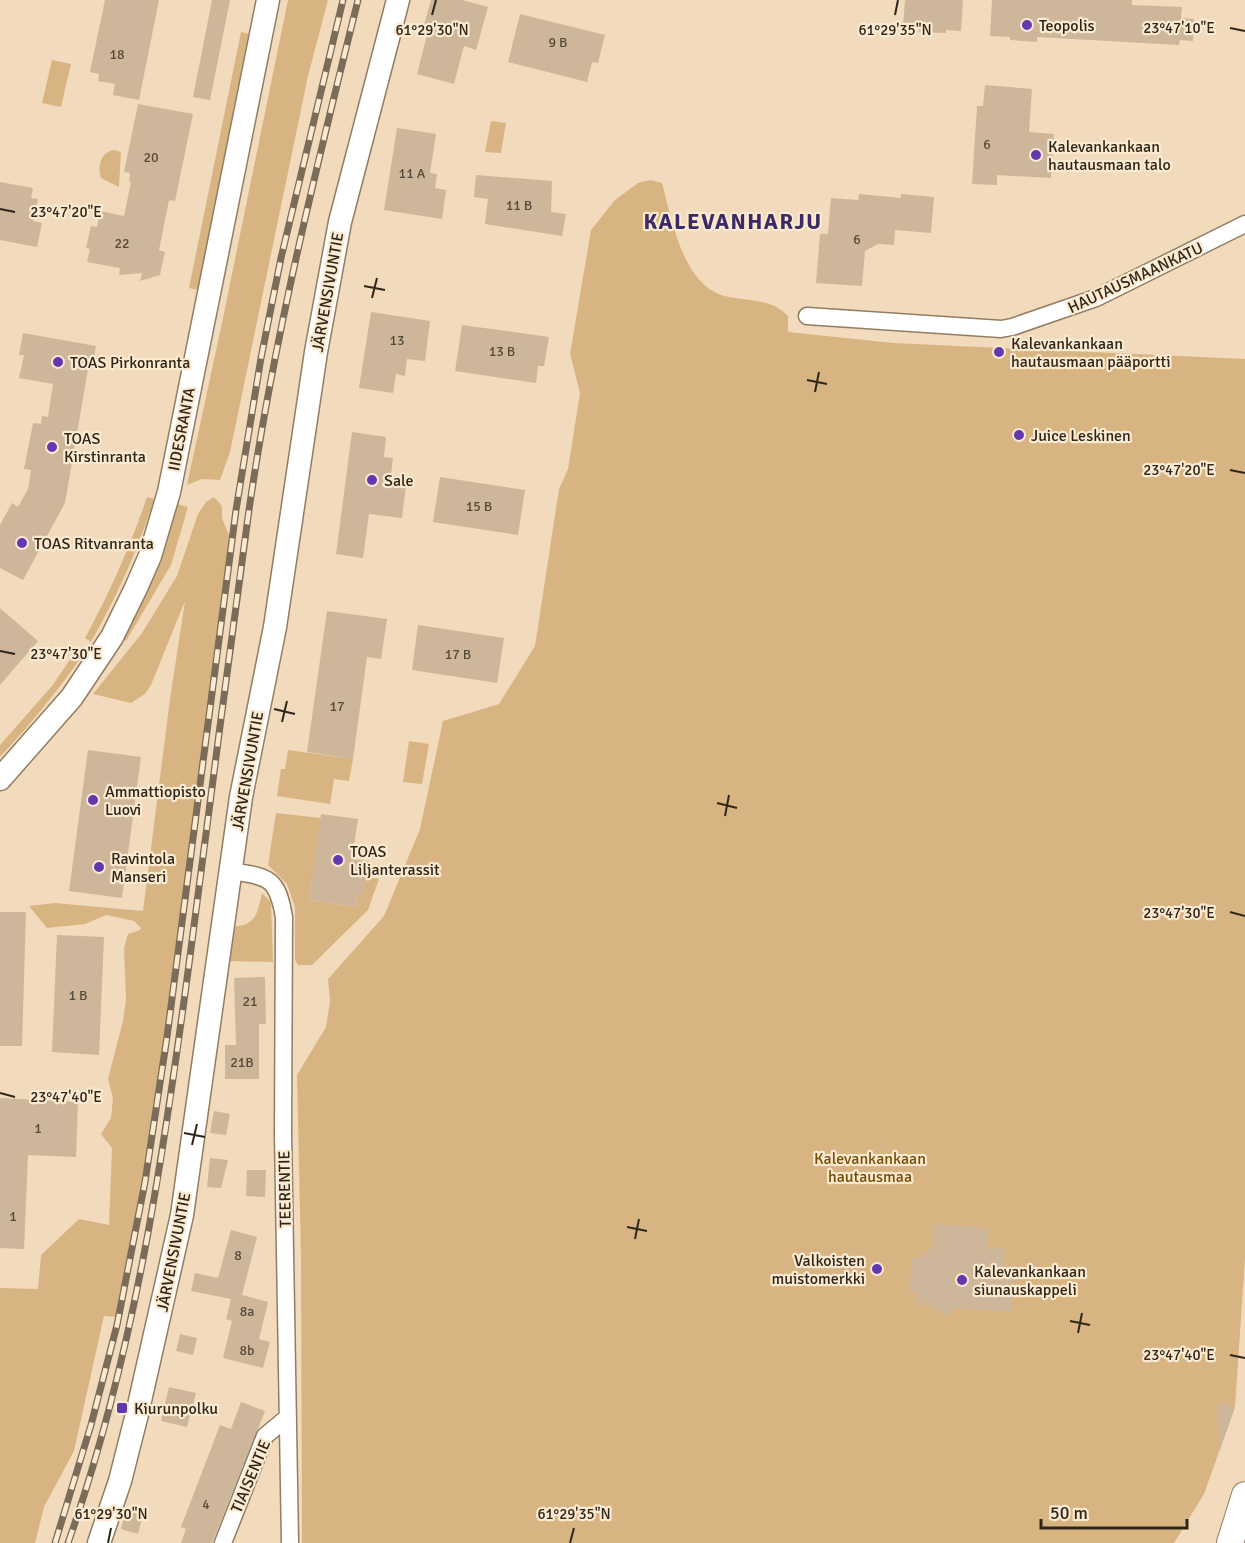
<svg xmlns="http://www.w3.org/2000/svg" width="1245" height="1543" viewBox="0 0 1245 1543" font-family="Signika,sans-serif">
<rect width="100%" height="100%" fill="#f2dbbc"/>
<path fill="#d8b482" d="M288,0H328L308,76L230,452L220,480L202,479L187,485L222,323Z
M241,32L249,34L198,290L189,288Z
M52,60L71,64L61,107L42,103Z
M491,121L506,123L501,153L485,152Z
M114,150L121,152L119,187L101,178C97,166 101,152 114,150Z
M650,180L662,183C672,220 683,289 729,297C750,301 773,299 788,316V332L893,343L1245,359V1258L1235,1407L1204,1494L1174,1543H302L301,1258L297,1075L326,1027L330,1002L328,979L384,916L420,829L443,721L499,704L535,646L559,489L568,469L580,393L570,354L591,230L615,200L638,183Z
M147,497L154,499C138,550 118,594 91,642L85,638C110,592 130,547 147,497Z
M214,497L222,506V518L233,545L149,1145L118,1317L104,1316L74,1451L44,1507L35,1543H0V1288L38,1289L41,1255L79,1219L109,1225L112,1148L101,1134L111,1118L113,1098L108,1079L123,1021L126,1000L124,948L128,934L140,930L141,928L134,921L106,915L85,924L47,928L29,906L55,903L143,911L170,699L185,601L151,685L145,694L131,703L93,694L142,633L177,576L198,514L206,502Z
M177,504L188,507L171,565L126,641L122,639Z
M78,648L85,652C59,689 31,724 0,757V745L52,686Z
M409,741L429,744L422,784L403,782Z
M288,750L353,759L349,781L334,779L330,804L277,796L281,769H285Z
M276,813L321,818L309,900L356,907L358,894L366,877L379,879L368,910L312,965H298L295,960V907L287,884L268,865Z
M262,893L271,902L273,962L227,961L232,927C257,925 257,914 262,893Z"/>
<path fill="#cdb699" d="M105,0H159L139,100L113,95L115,84L98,81L99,74L90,72Z
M212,0H230L210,100L193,97Z
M431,0H462L488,7L476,50L464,46L454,84L417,74L428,31L423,29Z
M905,0H963L961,31L946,30V33L919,32V28L903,27Z
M992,0H1132V5L1182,7L1181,18L1194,19L1193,41L1180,40L1179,45L1037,37V42L1010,40V37L990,36Z
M520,14L605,35L598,63L592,62L587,82L508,62Z
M985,85L1032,89L1029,132L1054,134L1051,178L997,175V185L972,184L977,106H983Z
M138,104L193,114L175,201L169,200L159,250L165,252L160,275L140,281L142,273L119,275L120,268L87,262L90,249L86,248L91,226L97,227L100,211L124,216L131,182H129L130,173L124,172Z
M397,128L436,134L430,173L437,174L435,188L446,190L442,219L384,210Z
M476,175L552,181L551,212L566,214L562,236L485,224L488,199L474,197Z
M0,182L33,188L31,198L38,199L33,221L42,223L37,247L0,240Z
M859,194L901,198V194L934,197L931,233L895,230L894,245L878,244L865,251L862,286L816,283L820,234H828L831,198L858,200Z
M371,312L430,321L425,361L407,359L405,376L396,374L393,393L359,388Z
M462,325L549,337L544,366H538L536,383L455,371Z
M23,333L96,346L92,369H88L65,503L23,580L0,568V525L12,503L18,507L28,489L31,470L24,469L33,423L41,424L42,416L48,417L53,384L19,378L24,355H19Z
M352,432L386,437L384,457L393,458L391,475L407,477L402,518L369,514L363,558L336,554Z
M440,477L525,490L518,535L433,522Z
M0,608L38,641L0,685Z
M327,611L387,619L381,659L367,657L353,759L307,752Z
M418,625L504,638L497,683L412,670Z
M88,750L141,757L122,898L69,891Z
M321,814L358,819L352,859L369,861L364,895L358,894L356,907L309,900Z
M0,912H26L22,1046H0Z
M57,935L104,937L99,1055L52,1052Z
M265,977L266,1024H259V1079H225V1045H236L234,978Z
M0,1098L78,1102L76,1157L28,1155L24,1249L0,1248Z
M214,1111L230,1114L226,1135L210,1133Z
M210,1158L228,1160L221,1188L207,1187Z
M247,1170H266L265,1197L246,1196Z
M935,1224L989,1228L987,1248L1005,1249L1003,1266L1015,1267L1011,1312L954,1308L950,1314L944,1316L934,1306L917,1305L918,1293L909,1292L912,1258H920L933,1246Z
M231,1230L257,1237L242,1295L268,1302L259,1339L270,1342L263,1368L223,1358L232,1321L226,1319L231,1299L191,1291L195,1273L218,1278Z
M180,1334L197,1338L193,1355L176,1351Z
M169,1387L196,1393L187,1427L161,1421Z
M241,1402L265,1411L212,1543H181L186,1529L181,1527L220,1425L231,1429Z
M1217,1402L1235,1407L1220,1450Z
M126,1510L143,1515L138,1534L121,1529Z"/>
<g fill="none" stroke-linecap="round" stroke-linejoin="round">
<defs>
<path id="street" d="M807,316L1001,329L1012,327L1096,298L1245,224
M230,871C268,877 277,876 284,917L283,1134L290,1543
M223,1543L265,1436L288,1417"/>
<path id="secondary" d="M0,779L72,697L112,637L136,588L150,556L169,492L268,0
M99,1543L120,1481L137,1414L182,1215L241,797L275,627L316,352L340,222L398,0"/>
<path id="primary" d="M1230,1543L1245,1495"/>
</defs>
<use href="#street" stroke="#927d61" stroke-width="19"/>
<use href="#secondary" stroke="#927d61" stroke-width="25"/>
<use href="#primary" stroke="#927d61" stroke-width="28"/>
<use href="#street" stroke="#fff" stroke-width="16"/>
<use href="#secondary" stroke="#fff" stroke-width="22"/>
<use href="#primary" stroke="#fff" stroke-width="26"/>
<defs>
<path id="rail" d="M55,1543L91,1425L117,1325L145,1182L167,1037L236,510L261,358L281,258L343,0
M68,1543C134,1357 163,1159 189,964C209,813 228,661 249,510C274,337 316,169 358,0"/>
</defs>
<use href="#rail" stroke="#7a6c58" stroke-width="7"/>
<use href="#rail" stroke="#fbe9d0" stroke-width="4.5" stroke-dasharray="14" stroke-linecap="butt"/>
</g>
<path fill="none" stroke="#2f261a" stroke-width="2" d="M432,15L436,0M895,15L898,0M1230,28L1245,31M0,209L15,212M364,286L385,290M372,298L377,278M807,380L827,384M815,392L819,372M1230,470L1245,473M0,651L15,654M274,709L295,714M282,722L287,701M717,803L737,808M725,816L729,795M1230,912L1245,916M0,1093L15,1097M184,1133L205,1137M192,1145L197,1124M627,1227L647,1231M635,1239L639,1219M1070,1321L1090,1325M1078,1333L1082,1313M1230,1355L1245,1358M108,1543L111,1528M570,1543L574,1528"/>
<g fill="#6138b0" stroke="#fbe9d0" stroke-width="2">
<circle cx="1027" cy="25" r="6"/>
<circle cx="1036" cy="155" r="6"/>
<circle cx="999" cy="352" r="6"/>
<circle cx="58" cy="362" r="6"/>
<circle cx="1019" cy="435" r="6"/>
<circle cx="52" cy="447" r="6"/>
<circle cx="372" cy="480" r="6"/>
<circle cx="22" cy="543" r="6"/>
<circle cx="93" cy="800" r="6"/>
<circle cx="338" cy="860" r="6"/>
<circle cx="99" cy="867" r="6"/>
<circle cx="877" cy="1269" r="6"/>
<circle cx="962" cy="1280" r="6"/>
<rect x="116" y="1402" width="12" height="12" rx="3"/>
</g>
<g text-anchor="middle" stroke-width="4.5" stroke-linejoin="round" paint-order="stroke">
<g font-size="14" fill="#564a3a">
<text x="558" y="47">9 B</text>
<text x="117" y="59">18</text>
<text x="987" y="149">6</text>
<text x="151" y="162">20</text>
<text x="412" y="178">11 A</text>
<text x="519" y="210">11 B</text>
<text x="857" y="244">6</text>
<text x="122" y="248">22</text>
<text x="397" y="345">13</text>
<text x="502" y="356">13 B</text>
<text x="479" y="511">15 B</text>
<text x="458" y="659">17 B</text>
<text x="337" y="711">17</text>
<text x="78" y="1000">1 B</text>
<text x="250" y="1006">21</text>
<text x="242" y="1067">21B</text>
<text x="38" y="1133">1</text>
<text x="13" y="1221">1</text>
<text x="238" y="1260">8</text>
<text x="247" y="1316">8a</text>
<text x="247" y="1355">8b</text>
<text x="206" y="1509">4</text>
</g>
<g font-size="16" fill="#2f261a" stroke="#fbe9d0" text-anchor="start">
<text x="1039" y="31">Teopolis</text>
<text x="1048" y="152">Kalevankankaan<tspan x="1048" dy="18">hautausmaan talo</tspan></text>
<text x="1011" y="349">Kalevankankaan<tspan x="1011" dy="18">hautausmaan pääportti</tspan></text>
<text x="70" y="368">TOAS Pirkonranta</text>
<text x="1031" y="441">Juice Leskinen</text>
<text x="64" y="444">TOAS<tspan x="64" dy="18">Kirstinranta</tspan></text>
<text x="384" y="486">Sale</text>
<text x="34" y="549">TOAS Ritvanranta</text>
<text x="105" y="797">Ammattiopisto<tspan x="105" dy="18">Luovi</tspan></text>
<text x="350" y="857">TOAS<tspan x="350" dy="18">Liljanterassit</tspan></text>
<text x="111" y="864">Ravintola<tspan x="111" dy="18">Manseri</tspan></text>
<text x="865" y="1266" text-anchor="end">Valkoisten<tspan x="865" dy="18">muistomerkki</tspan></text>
<text x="974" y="1277">Kalevankankaan<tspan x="974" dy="18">siunauskappeli</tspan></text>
<text x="134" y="1414">Kiurunpolku</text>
</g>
<g font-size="16" fill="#2f261a" stroke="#fbe9d0">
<text transform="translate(1135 277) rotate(-25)" y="6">HAUTAUSMAANKATU</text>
<text transform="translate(327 292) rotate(-80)" y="6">JÄRVENSIVUNTIE</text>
<text transform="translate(181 429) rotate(-79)" y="6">IIDESRANTA</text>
<text transform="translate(247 771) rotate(-80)" y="6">JÄRVENSIVUNTIE</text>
<text transform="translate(284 1189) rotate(-91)" y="6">TEERENTIE</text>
<text transform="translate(173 1252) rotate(-79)" y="6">JÄRVENSIVUNTIE</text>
<text transform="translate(250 1476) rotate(-67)" y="6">TIAISENTIE</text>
</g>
<g font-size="16" fill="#744d02" stroke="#fbe9d0">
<text x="870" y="1164">Kalevankankaan<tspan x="870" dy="18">hautausmaa</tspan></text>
</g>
<g font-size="22" font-weight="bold" letter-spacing="1.5" fill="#3b2a65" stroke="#fbe9d0">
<text x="733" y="229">KALEVANHARJU</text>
</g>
</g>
<g font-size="15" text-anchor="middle" fill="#2f261a" stroke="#fbe9d0" stroke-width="4.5" stroke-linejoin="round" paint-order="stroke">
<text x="1179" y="33">23°47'10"E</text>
<text x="432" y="35">61°29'30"N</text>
<text x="895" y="35">61°29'35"N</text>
<text x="66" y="217">23°47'20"E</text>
<text x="1179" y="475">23°47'20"E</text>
<text x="66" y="659">23°47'30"E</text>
<text x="1179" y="918">23°47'30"E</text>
<text x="66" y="1102">23°47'40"E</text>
<text x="1179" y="1360">23°47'40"E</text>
<text x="111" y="1519">61°29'30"N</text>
<text x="574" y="1519">61°29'35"N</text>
</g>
<path d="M1041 1519v9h146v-9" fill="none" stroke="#2f261a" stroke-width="3"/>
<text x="1050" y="1519" font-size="18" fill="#2f261a" stroke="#fbe9d0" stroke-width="4.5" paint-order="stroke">50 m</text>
</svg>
